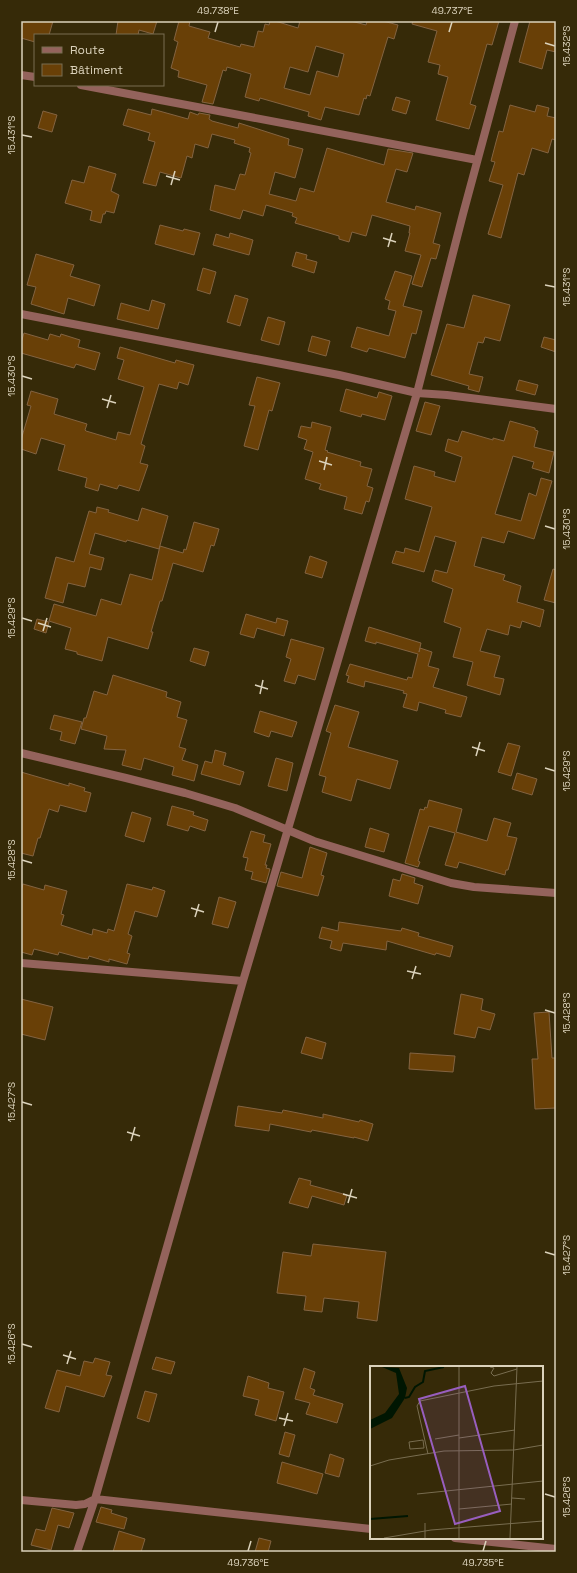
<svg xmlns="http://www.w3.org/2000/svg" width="577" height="1573" viewBox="0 0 577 1573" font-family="'Space Grotesk',sans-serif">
<rect width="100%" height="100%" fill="#362a08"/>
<path fill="#694007" stroke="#836341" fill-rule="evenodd" d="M23,21H53L49,35H35V42L21,38V28Z
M118,21H157L153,34L139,30L138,35H116Z
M179,21H190L189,26L210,32L208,38L240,47L241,44L254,47L258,31L263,32L265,24L269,25L270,21H275L298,28L300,21H351L366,25L367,21H383L398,25L394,39L388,37L370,96L367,95L366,99L364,98L359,115L325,107L321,120L308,116L309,112L260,98L259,101L245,97L251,74L227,67L226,71L223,70L213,104L202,102L207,85L178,77L179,71L171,68L178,42L174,40ZM316,46L344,54L338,77L317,71L310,95L284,88L290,67L308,72Z
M413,21H499L492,45L487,44L470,104L476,106L469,129L436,120L448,77L438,74L440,65L428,62L437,31L412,24Z
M530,21H556V52L547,50L542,69L519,62Z
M396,97L410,101L406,114L392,110Z
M510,105L535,112L537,105L549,108L547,116L556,118V140L552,139L548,153L532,148L524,175L518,173L501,238L488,234L503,185L489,181L495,162L491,161L496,142L499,131L503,132Z
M128,109L151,115L152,109L188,119L190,112L198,115L199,113L210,115L209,119L212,121L238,128L239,123L289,139L288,145L303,149L295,178L275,172L269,194L296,201L300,188L314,192L327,148L384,165L388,149L413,153L407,172L396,169L386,202L415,210L416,206L441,213L433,243L440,245L436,259L431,258L422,287L412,284L421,255L405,251L410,233H409L410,226L372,215L366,236L352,232L349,242L339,239V236L295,223L297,218L292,216L293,213L266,205L263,216L243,210L240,219L210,210L215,185L235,190L240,174L245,175L251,153L249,152L250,148L234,143L235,140L212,134L208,148L195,144L192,158L187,156L181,178L160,172L156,186L143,183L155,142L148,140L150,133L123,125Z
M43,111L57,115L52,132L38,128Z
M89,166L116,174L111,191L119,195L114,213L106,211L105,214H103L101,223L90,220L92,211L65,203L72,180L84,183Z
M160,225L183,231L184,229L200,233L194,255L155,244Z
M230,233L253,240L249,255L213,245L216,234L229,238Z
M296,252L307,255L306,259L317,262L314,273L292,266Z
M36,254L74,265L70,276L100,285L94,306L68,298L64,314L31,304L36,287L27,285Z
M203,268L216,272L210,294L197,290Z
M395,271L412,276L403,306L422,311L416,334L412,333L405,358L369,348L367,352L351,347L357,327L389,336L396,311L388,309L390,301L385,299Z
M235,295L248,299L240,326L227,322Z
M473,295L510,305L500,341L485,337L483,343L478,342L469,374L483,377L479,392L468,389L469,386L431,375L447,324L464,328Z
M152,300L165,304L158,329L117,319L121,303L149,311Z
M268,317L285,322L279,345L261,340Z
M24,333L48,340L50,334L60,337L61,334L80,340L78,347L100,353L95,370L76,364L74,368L21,353V343Z
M312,336L330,341L326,356L308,351Z
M544,337L556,340V352L541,347Z
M120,347L175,363L176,360L194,365L188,385L179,382L177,389L159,384L141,444L145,446L140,463L148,465L139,491L119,485L117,489L100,484L98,491L85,487L87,478L58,470L65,445L41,438L36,454L21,449V440L31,406L27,405L31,391L58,399L54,414L87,424L85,430L86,431L116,440L118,432L130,435L144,387L118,379L124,360L117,358Z
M257,377L280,383L272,411L269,410L258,450L244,446L255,406L249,405Z
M519,380L538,385L535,395L516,390Z
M346,389L377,398L379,392L392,396L385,420L362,414L361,417L340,411Z
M425,402L440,406L431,435L416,431Z
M510,421L535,428V430L538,431L534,447L554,452L549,473L532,468L534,462L513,456L495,514L521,521L529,493L536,496L541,478L552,481L534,539L508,531L504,543L482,537L474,566L505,575L503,580L521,586L517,602L544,610L540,627L522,621L520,628L510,625L508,635L487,629L480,651L500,656L494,677L504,679L500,695L467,685L473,662L453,657L461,628L444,622L453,589L432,581L435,570L447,573L456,542L435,536L424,572L392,563L396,551L404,553L405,548L419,552L432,507L405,499L414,466L435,472L434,476L455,482L462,457L445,451L448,439L458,442L462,431L493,440V438L504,441Z
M312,422L331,427L325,450L328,451L327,452L361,462L360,466L372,469L367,486L373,488L369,502L366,501L362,514L344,509L347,497L319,489L321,484L305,479L313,452L304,449L307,440L298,437L301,426L311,428Z
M97,507L109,510L108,512L138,521L142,508L168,516L159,549L127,540L126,542L95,533L89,554L104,558L101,570L90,567L85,587L68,583L63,603L45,598L56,557L74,562L89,511L96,513Z
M194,522L219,529L214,546L211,545L203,572L173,563L162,601H160L151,632H153L148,649L108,637L102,661L77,654V652L65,649L71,628L49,621L54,604L96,616L101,599L121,605L130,574L152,580L160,546L183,553L184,549L186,550Z
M310,556L327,562L322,578L305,573Z
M553,569L556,570V603L544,600Z
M246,614L276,623L277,618L288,621L284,636L257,628L254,638L240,634Z
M37,619L49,622L46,633L34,629Z
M369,627L421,643L419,652L420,648L432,652L428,666L439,669L433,687L467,697L461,717L445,713L446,710L419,702L417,711L403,707L407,694L403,693L404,691L365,681L364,687L347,682L349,676L346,675L350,664L407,680L408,677L412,678L418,654L376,642V644L365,641Z
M291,639L324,648L315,680L298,675L295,684L284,681L291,659L286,657Z
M194,648L209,652L205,666L190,661Z
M113,675L167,692L166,697L181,702L177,717L187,720L179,747L186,749L182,760L198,765L194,781L172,775L174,767L144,758L141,770L122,765L126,750L104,749L107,736L81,729L84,718H86L94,691L107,695Z
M335,705L359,712L348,747L398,761L390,789L357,779L351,801L322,792L326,777L319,775L331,733L326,731Z
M260,711L297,722L292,737L271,731L269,737L254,732Z
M54,715L82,722L75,744L60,740L62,732L50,729Z
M508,743L520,746L511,776L498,772Z
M215,750L226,753L223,765L244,772L240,785L201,774L205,761L212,763Z
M276,758L293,763L287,791L268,786Z
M21,772L69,786V783L85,788L84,791L91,793L86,812L60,805L58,812L49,809L40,838H38L33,856L21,853Z
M517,773L537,779L532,795L512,789Z
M429,800L462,809L456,832L487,841L494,818L511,823L507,836L517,838L508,870H506L505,875L459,862L457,868L445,865L455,833L429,826L418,861L420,862L418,867L405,863L420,809L424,810L425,807L427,808Z
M172,806L194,812L193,815L208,820L205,831L190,826L188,831L167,825Z
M132,812L151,818L144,842L125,836Z
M370,828L389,834L384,852L365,847Z
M251,831L265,835L263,842L271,844L265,865H267L266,868L270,869L266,883L251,879L253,872L245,870L248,858L243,857Z
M310,847L327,853L321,875L324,876L318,896L277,886L281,872L302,878Z
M402,874L415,878L414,883L423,886L418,904L389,896L393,879L400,881Z
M23,884L44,890L45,885L67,891L61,914L64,915L61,925L92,935L93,929L107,933L108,929L114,931L127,884L152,890L153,887L165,891L157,917L135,911L128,934L132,936L127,953L130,954L127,964L109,959V962L89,956L88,959L81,958L59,952L58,955L34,949L32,955L21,952V891Z
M219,897L236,902L228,928L212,924Z
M339,922L401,931L402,928L419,933L418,936L453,946L450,957L436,953L435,955L387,941L386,950L343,943L341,951L330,948L332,941L319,938L322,927L338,931Z
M461,994L483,999L481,1010L495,1014L490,1030L478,1027L475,1038L454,1034Z
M21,999L53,1007L45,1040L21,1034Z
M549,1012L552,1058H556V1108L535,1109L532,1059H538L534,1013Z
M306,1037L326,1043L322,1059L301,1053Z
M410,1053L455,1056L453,1072L409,1069Z
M238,1106L282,1113L283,1110L323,1118V1114L359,1122L360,1120L373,1124L368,1141L354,1137V1138L312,1130L311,1132L270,1124L269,1131L235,1126Z
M299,1178L311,1181L310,1185L347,1195L344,1205L312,1196L308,1208L289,1203Z
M313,1244L386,1252L377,1321L357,1318L359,1302L324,1298L322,1312L304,1310L306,1296L277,1293L283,1252L311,1256Z
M156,1357L175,1362L171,1374L152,1369Z
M95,1358L110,1362L106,1375L112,1376L104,1397L66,1386L59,1412L45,1408L57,1370L80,1376L84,1361L93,1363Z
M304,1368L315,1372L310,1388L315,1390L313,1395L343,1404L337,1423L306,1414L310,1403L295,1399Z
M248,1376L269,1383L268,1388L284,1392L276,1421L255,1415L259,1400L243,1396Z
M145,1391L157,1394L149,1422L137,1418Z
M285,1432L295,1435L289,1457L279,1454Z
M330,1454L344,1459L339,1477L325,1473Z
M282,1462L323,1474L317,1494L277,1483Z
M101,1507L112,1510L111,1513L127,1518L124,1529L96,1522Z
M52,1508L74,1513L69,1528L58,1525L51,1550L31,1545L36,1529L45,1531Z
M119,1531L145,1539L141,1552H113Z
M259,1538L271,1541L268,1552H255Z"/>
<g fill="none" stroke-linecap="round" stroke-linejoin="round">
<path stroke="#94635c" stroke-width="8" d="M21,75L35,77
M81,85L477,160
M21,314L339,375L417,393L447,395L556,409
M21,753L126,778L185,793L235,808L314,841L451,883L474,887L556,893
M21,963L243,981
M21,1500L76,1505L85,1504L95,1499L371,1529
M455,1538L556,1549
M77,1552L95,1499L243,981L417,393L463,214L515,21"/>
</g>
<path fill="none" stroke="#dbd2bb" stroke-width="1.5" d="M215,32L218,22M449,32L452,22M545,43L555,46M22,135L32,137M166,176L180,180M171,185L175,171M383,238L396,242M388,247L392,233M545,285L555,287M22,376L32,379M102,399L116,403M107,408L111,395M319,461L332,465M324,470L327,457M545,526L555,529M22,618L32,621M38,623L51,627M43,631L47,618M255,685L268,689M260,694L263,680M472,747L485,751M476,756L480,742M545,768L555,771M22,860L32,863M191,908L204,912M195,917L199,904M407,971L421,974M412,979L416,966M545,1010L555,1013M22,1102L32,1105M127,1132L140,1136M131,1141L135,1127M343,1194L357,1198M348,1203L352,1189M545,1252L555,1255M22,1344L32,1347M63,1355L76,1359M67,1364L71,1351M279,1418L293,1421M284,1426L288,1413M545,1494L555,1497M248,1551L251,1541M483,1551L486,1541"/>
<g transform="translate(370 1366)">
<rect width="173" height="173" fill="#362a08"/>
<path d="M12,1L29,2L37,22L35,32L22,52L0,63V54L15,47L29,28L26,7Z" fill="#001602"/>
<path fill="none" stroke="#001602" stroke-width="2" d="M35,32L39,31L45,21L53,16L55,5L74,1M0,153L38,150"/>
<path fill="none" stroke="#786d50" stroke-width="1" d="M120,1L124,2L121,7L124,10L147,3M89,72L145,64M65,73L89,69M53,74L54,82L40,83L39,76ZM58,88L47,40L50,35L124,20L173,15M0,100L19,94L74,85L144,84L173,79M47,128L173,115M142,132L155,133M89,143L142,138M55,157V172M14,172L61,164L173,155M89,172V1M140,172L147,1"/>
<path fill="#985ebe" fill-opacity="0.15" stroke="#985ebe" stroke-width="2" d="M95,20L130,145L85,158L49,33Z"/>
<rect width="173" height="173" fill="none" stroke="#dbd2bb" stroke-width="2"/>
</g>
<rect width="577" height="1573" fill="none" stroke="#362a08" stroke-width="44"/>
<rect x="34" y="34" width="130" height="52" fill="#362a08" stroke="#786d50"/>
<rect x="42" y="47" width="20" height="6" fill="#94635c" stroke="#786d50"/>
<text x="70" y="54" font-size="12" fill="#dbd2bb">Route</text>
<rect x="42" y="64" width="20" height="12" fill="#694007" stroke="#786d50"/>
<text x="70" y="74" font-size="12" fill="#dbd2bb">Bâtiment</text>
<rect x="22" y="22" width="533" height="1529" fill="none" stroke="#dbd2bb" stroke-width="1.5"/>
<g font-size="10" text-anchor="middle" fill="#dbd2bb">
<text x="218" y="14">49.738°E</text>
<text x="452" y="14">49.737°E</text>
<text transform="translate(566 46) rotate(-90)" y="4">15.432°S</text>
<text transform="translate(11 135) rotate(-90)" y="4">15.431°S</text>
<text transform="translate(566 287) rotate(-90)" y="4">15.431°S</text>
<text transform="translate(11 376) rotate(-90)" y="4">15.430°S</text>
<text transform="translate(566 529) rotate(-90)" y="4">15.430°S</text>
<text transform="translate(11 618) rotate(-90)" y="4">15.429°S</text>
<text transform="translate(566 771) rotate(-90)" y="4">15.429°S</text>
<text transform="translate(11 860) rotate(-90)" y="4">15.428°S</text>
<text transform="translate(566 1013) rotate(-90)" y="4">15.428°S</text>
<text transform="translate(11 1102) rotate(-90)" y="4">15.427°S</text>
<text transform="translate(566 1255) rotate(-90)" y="4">15.427°S</text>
<text transform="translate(11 1344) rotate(-90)" y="4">15.426°S</text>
<text transform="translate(566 1497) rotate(-90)" y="4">15.426°S</text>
<text x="248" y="1566">49.736°E</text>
<text x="483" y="1566">49.735°E</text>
</g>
</svg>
